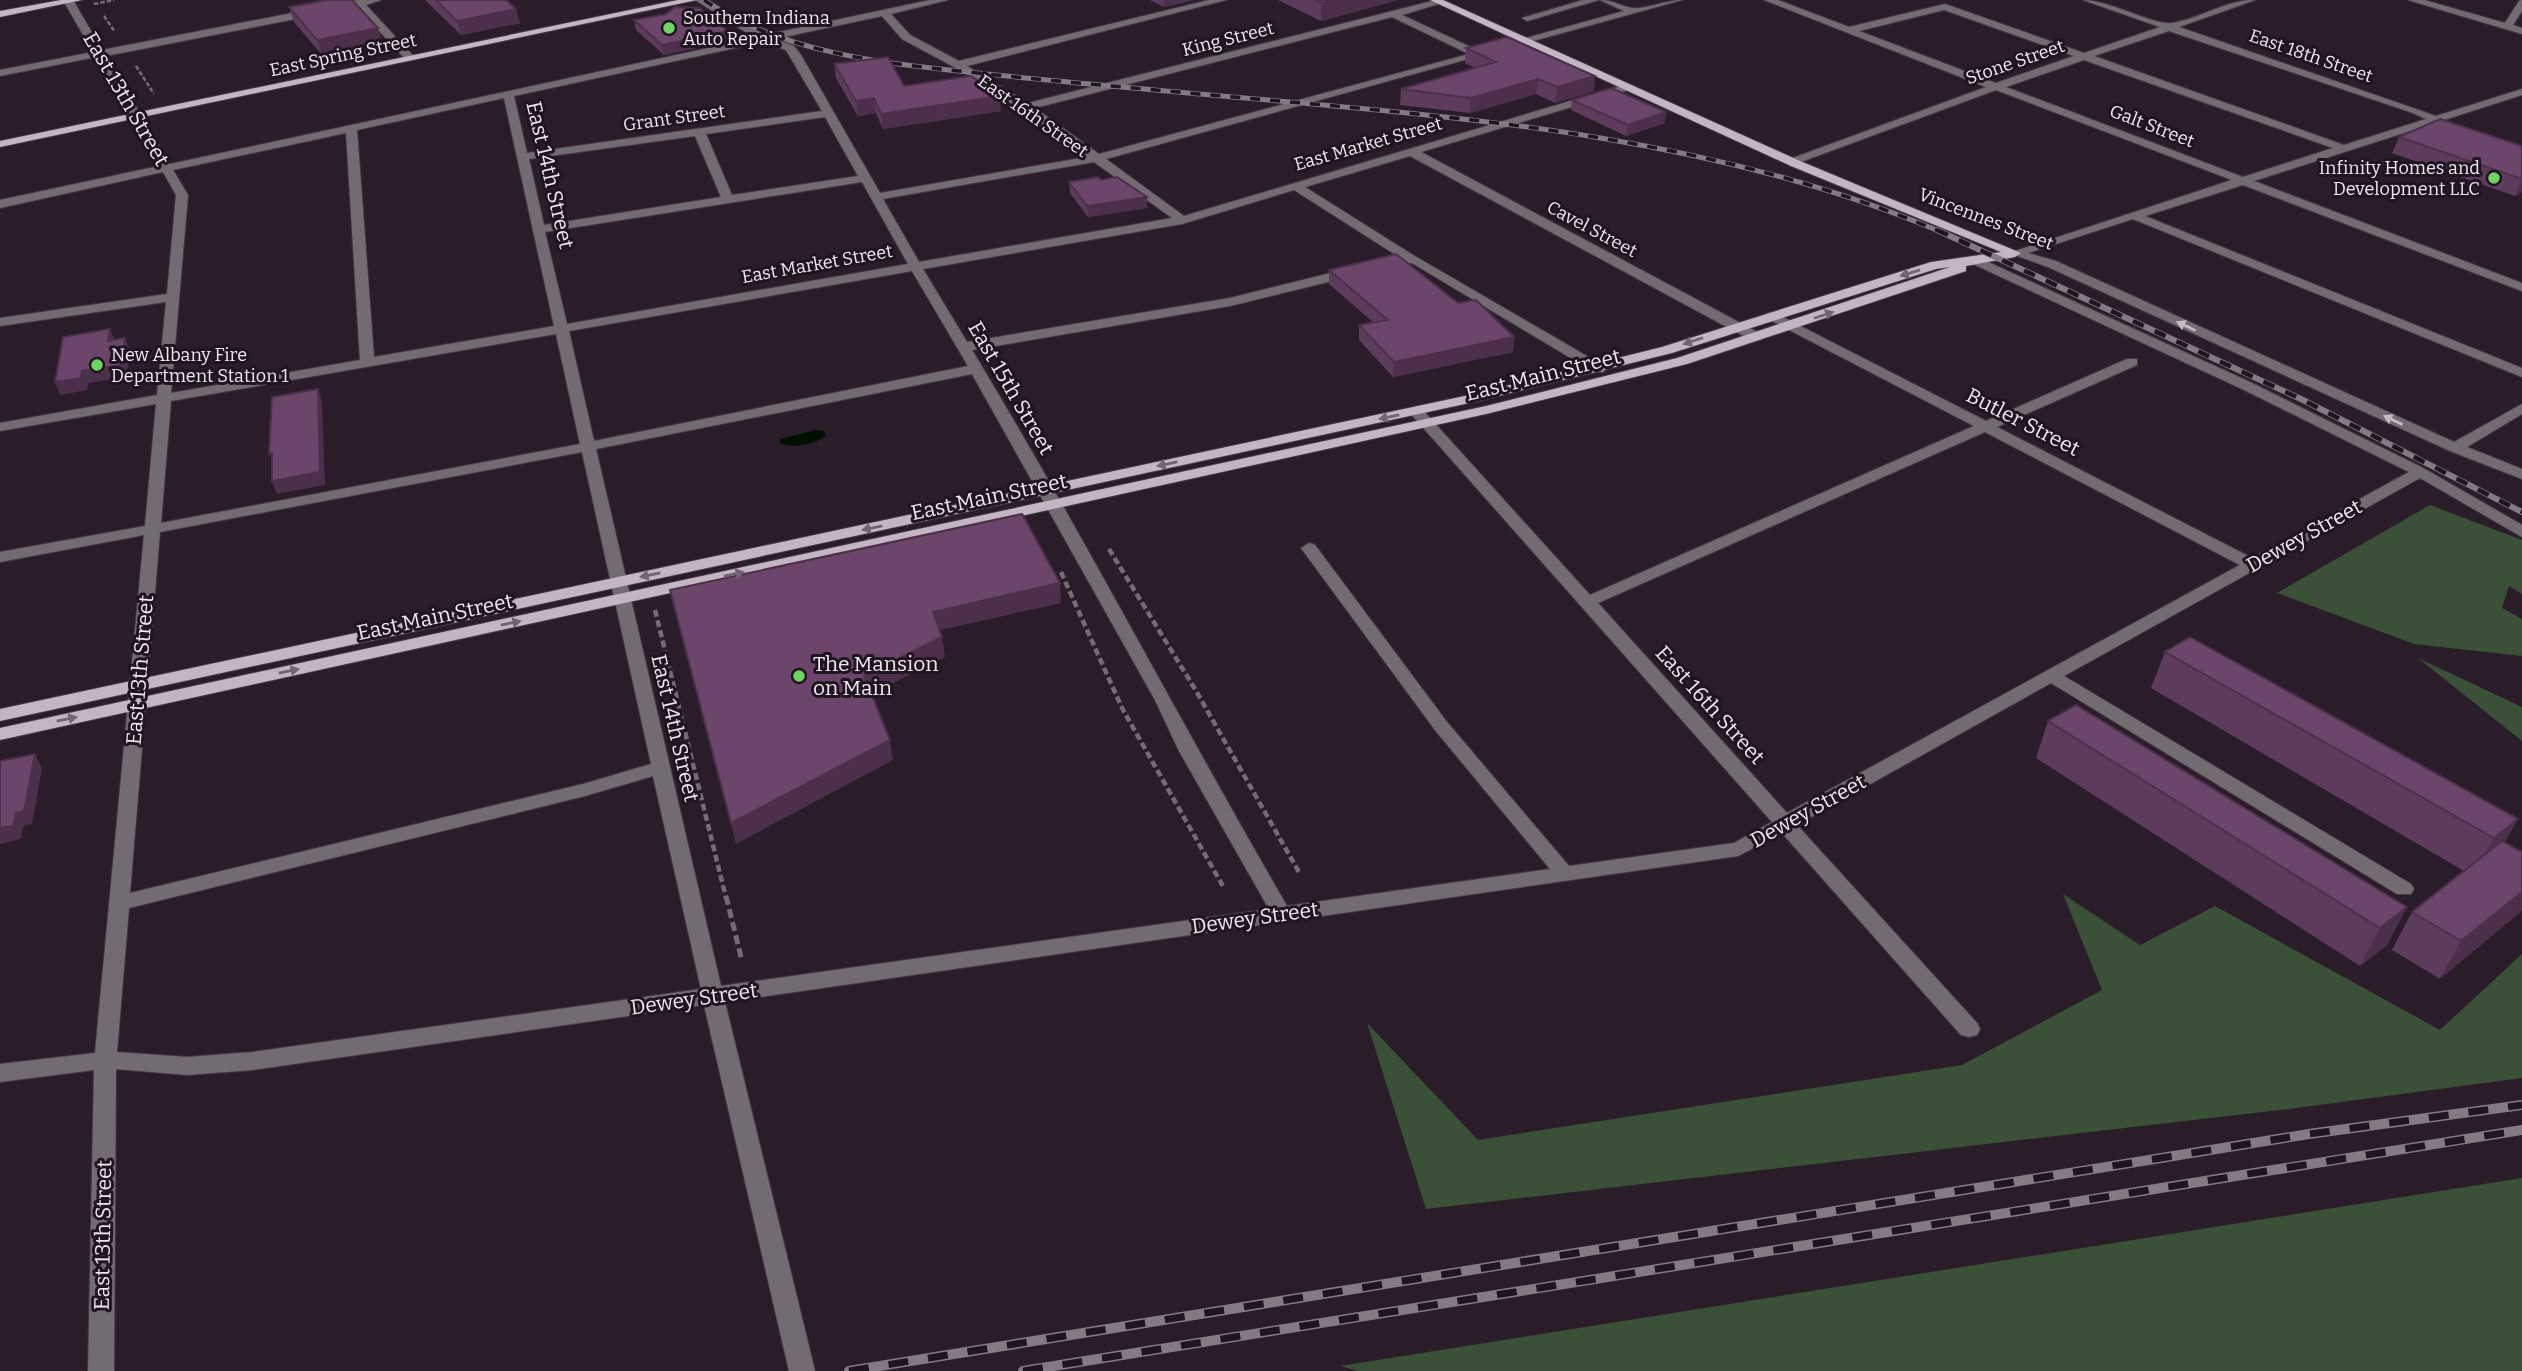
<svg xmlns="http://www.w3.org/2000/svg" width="2522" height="1371" viewBox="0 0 2522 1371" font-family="Bitter,serif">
<rect width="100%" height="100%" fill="#2a1d29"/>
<path fill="#3a5037" d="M2430,505L2522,540V594L2509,586L2502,608L2522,619V656L2414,644L2277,593Z
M2418,658L2522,707V741Z
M2063,894L2140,945L2215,906L2440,1030L2522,954V1078L2289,1109L1426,1209L1367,1023L1478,1140L1962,1065L2102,990Z
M2522,1178V1371H1358L1340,1366Z"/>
<path fill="#001000" d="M816,430L824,431L826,436C815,444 793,449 780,443V439Z"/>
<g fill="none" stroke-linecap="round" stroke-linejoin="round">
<defs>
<path id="minor" d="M63,0H73L102,50L359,0H381L366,5L416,59L407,61L357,7L106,56L170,164L755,38L695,0H707L765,35L930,0H948L891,14L910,35L959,61L1209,0H1226L967,66L1028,103L1436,0L1445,2L1402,15L1479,51L1624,11L1600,0C1613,0 1620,6 1632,8C1642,10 1668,0 1682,0L1106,159L1184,216L1624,85H1632V89L1421,152L1761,334V340H1751L1410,156L1305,187L1413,255L1604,366V372H1594L1412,263L1377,267V261L1399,257L1294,190L1182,224L923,269L967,342L1230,298L1351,268L1357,272L1356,275L1230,306L972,350C1082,532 1180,722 1287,906L1550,869L1435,730L1301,548L1309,543L1315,545L1447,722L1569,866L1734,843L1772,822L1411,414L1409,411L1411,408H1421L1590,595L1974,426L1768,319V313L1773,312L1986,421L2127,359H2137V365L1997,427L2252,558L2409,472L2242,389L1973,264V258L1977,257L2252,383L2425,469L2522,525V537L2420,478L2064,676L2411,884L2414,889L2411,894H2397L2051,683L1797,825L1977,1023L1980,1029L1977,1035L1969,1037L1961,1035L1782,833L1738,856L725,1002L815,1371H789L704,1005L253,1070L187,1075L116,1069L114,1371H88L94,1070L0,1082V1064L95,1053L144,535L0,562V552L145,526L156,404L0,431V423L157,395L166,302L0,326V318L167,294L176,195L163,172L0,208V200L159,166L96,57L0,76V70L93,52ZM882,16L902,39L969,75L1087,157L880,193L801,55L794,46L775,39ZM1392,17L1469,54L1099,154L1035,108ZM763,42L786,50L822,111L527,153L514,96ZM504,98L554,326L374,357L357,130ZM825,117L858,176L732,195L706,134ZM346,133L360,360L171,393L188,195L173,170ZM695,136L721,197L544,225L529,159ZM1094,162L1172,218L919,262L883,199ZM862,182L908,264L567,324L545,232ZM912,271L968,366L594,441L569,331ZM556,334L580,444L161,523L171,401ZM972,374L1155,700L1179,751L1269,909L721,986L596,449ZM1985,432L2240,565L1787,813L1598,603ZM582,452L651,764L583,784L130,893L160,532ZM653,776L701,989L253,1052L187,1057L117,1052L129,908L585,796Z
M1583,0H1599L1527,21L1522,18Z
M1764,0H1778L1849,27L1945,4L2084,53L2160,27L2083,0C2109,0 2155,26 2172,23C2200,19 2225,0 2255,0L2179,27L2436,116L2522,89V95L2444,120L2443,123H2435L2254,181L2522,283V291L2243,185L2145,216L2522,368V377L2133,219L2028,253L2056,261L2454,442L2522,404V414L2467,447L2522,469V479L2450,451L2048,267L2009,253L2232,180L1996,90L1798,163H1790V159L1986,87ZM1944,10L2074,56L1996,83L1859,31ZM2169,31L2413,113L2426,119L2344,145L2094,56ZM2084,60L2333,148L2243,177L2006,87Z
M2408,0H2424L2505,23L2519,1L2522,0V11L2513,25L2522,28V34Z"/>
<path id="major" d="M61,0H82L0,17V11Z
M678,0H697L0,147V141Z
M1430,0H1443L1800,161L2021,253L2015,257L1966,266V271L1687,364L1486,414L0,740V728L1486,406L1677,358L1950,267L1936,269L1672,353L1474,402L0,721V709L1474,394L1662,347L1931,262L2001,252L1791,166Z"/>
</defs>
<use href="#minor" stroke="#463945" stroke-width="2"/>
<use href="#major" stroke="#463945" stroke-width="2"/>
<path stroke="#766b75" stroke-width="2.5" stroke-dasharray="4.5 2" stroke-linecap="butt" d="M94,4L114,0
M104,16L115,32
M136,66L154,94"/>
<path stroke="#766b75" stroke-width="4.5" stroke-dasharray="7 3.5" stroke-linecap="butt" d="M1109,549L1195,689L1300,874
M1061,572L1122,708L1224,888
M655,610L726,898"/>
<path stroke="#766b75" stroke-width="5" stroke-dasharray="9 4.5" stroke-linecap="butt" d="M726,896L742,961"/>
<use href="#minor" fill="#726b72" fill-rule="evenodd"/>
<use href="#major" fill="#c4b5c3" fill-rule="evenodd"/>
<defs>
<path id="rail-far2" d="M704,0C785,54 883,63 978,73C1051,81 1125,87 1199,94C1449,116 1708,133 1941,232"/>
<path id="rail-far1" d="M1937,230L2303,400L2522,512"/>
<path id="rail" d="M849,1371L2309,1134L2522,1105
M1023,1371L2522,1130"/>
</defs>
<use href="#rail-far2" stroke="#847a84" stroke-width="5"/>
<use href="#rail-far1" stroke="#847a84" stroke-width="6"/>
<use href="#rail" stroke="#847a84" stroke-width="10"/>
<use href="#rail-far2" stroke="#201420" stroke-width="3.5" stroke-dasharray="10" stroke-linecap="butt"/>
<use href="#rail-far1" stroke="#201420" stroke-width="4.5" stroke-dasharray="12" stroke-linecap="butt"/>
<use href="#rail" stroke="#201420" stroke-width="7" stroke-dasharray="20" stroke-linecap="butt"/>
</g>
<path fill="#5d3b5c" d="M425,0H506L520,23L461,35Z
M1150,0H1194L1164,7Z
M1278,0H1398L1321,21Z
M289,7L378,28L382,43L322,55L294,22Z
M634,20L730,41L664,55L636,30Z
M1466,48L1594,91L1555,103L1536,94L1470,113L1400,105L1401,89L1475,68L1465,63Z
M834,64L904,86L1001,111L883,129L876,113L858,116L836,78Z
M1572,100L1665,123L1626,136L1571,110Z
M2399,137L2522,146V192L2515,196L2392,153Z
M1101,180L1147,197V208L1088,217L1070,193L1069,182Z
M1329,270L1458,303L1514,337L1513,352L1393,377L1359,340V325L1374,323L1329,284Z
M2165,652L2522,852L2440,979L2392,950L2412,912L2464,871L2151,688Z
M2048,721L2407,907L2387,945L2360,966L2036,758Z"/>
<path fill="#4c304b" d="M1163,0H1194L1164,7Z
M1334,0H1398L1321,21V3Z
M516,9L520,23L461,35L457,21Z
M378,28L382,43L322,55L317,40Z
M728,31L730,41L664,55L662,45Z
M1595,76L1594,91L1555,103L1557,87Z
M1538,79L1536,94L1470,113L1471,98Z
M1000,96L1001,111L883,129L881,114Z
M874,98L876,113L858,116L856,101Z
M1666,112L1665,123L1626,136L1628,125Z
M2522,179V192L2515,196Z
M1147,197V208L1088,217L1087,206Z
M110,329L115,341H108Z
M1514,337L1513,352L1393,377L1394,362Z
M125,338L130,350L127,377L88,383L87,390L60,395L55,382L82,371Z
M318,389L322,401L325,485L277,494L272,481Z
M1060,583L1061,603L936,631L933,612Z
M942,637L945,657L867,696L864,676Z
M890,740L893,760L736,844L731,823Z
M35,754L42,768L32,824L23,826L21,839L0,844V828L16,813Z
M2518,819L2497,857L2472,876L2494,838Z
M2522,892V911L2440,979L2461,941Z
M2407,907L2387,945L2360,966L2380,928Z"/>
<path fill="#6c456b" stroke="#4c304b" stroke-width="2" d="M328,0H352L378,28L317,40L289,7Z
M436,0H506L516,9L457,21Z
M1314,0H1334L1321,3Z
M675,7L700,8L728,31L662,45L634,20L666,14Z
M1507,37L1595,76L1557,87L1538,79L1471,98L1401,89L1496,62L1466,48Z
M888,57L904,86L971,76L1000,96L881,114L874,98L856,101L834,64Z
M1611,88L1666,112L1628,125L1572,100Z
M2440,119L2522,146V179L2399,137Z
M1098,177L1101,180L1117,177L1147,197L1087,206L1069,182Z
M1396,254L1458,303L1476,300L1514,337L1394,362L1359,325L1388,320L1329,270Z
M110,329L108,341L125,338L122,365L82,371L81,378L55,382L63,337Z
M318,389L320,472L272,481V453L269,454L272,397Z
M1022,514L1060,583L933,612L942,637L864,676L890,740L731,823L670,590Z
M2190,637L2518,819L2494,838L2165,652Z
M2076,705L2407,907L2380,928L2048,721Z
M35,754L24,811L16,813L13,826L0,828V761Z
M2502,841L2522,852V892L2461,941L2412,912Z"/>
<defs><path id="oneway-solid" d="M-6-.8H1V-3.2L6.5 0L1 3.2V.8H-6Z" transform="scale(1.75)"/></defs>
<g fill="#726472">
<use href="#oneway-solid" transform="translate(1910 273) rotate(163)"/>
<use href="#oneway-solid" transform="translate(1824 315) rotate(-18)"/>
<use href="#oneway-solid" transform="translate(1693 341) rotate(162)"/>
<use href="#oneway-solid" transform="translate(1389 417) rotate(168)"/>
<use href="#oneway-solid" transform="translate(1167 464) rotate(168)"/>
<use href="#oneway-solid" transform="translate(872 528) rotate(168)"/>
<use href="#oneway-solid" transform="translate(734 574) rotate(-12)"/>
<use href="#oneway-solid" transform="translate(650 575) rotate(168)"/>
<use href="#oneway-solid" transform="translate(511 623) rotate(-12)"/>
<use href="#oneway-solid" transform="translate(289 671) rotate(-12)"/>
<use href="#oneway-solid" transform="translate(67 719) rotate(-12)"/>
</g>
<g fill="#c3bcc3">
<use href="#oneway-solid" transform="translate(2186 326) rotate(-155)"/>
<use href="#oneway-solid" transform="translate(2393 420) rotate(-155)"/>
</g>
<g fill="#6ed360" stroke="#201420" stroke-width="2.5">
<circle cx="669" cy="28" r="7"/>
<circle cx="2494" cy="178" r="7"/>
<circle cx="97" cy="365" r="7"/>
<circle cx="799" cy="676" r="7"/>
</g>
<g text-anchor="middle" stroke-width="6" stroke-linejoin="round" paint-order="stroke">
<g font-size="18" fill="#efe7ef" stroke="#201420" text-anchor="start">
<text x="683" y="24">Southern Indiana<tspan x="683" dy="21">Auto Repair</tspan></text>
<text x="2480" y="174" text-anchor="end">Infinity Homes and<tspan x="2480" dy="21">Development LLC</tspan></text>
<text x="111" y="361">New Albany Fire<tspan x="111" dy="21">Department Station 1</tspan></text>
</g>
<g font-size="18" fill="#efe7ef" stroke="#201420">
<text transform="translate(1228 39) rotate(-14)" y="6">King Street</text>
<text transform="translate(343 55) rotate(-12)" y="6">East Spring Street</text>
<text transform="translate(2311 56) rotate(19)" y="6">East 18th Street</text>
<text transform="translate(2015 62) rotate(-19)" y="6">Stone Street</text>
<text transform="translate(1033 116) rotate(35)" y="6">East 16th Street</text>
<text transform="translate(674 118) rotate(-8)" y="6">Grant Street</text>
<text transform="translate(2152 126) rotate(21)" y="6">Galt Street</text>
<text transform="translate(1368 144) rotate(-16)" y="6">East Market Street</text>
<text transform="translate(1986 219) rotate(21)" y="6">Vincennes Street</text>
<text transform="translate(1592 229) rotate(28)" y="6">Cavel Street</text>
<text transform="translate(817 264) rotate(-10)" y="6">East Market Street</text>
</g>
<g font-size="21" fill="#efe7ef" stroke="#201420">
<text transform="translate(126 99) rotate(60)" y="7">East 13th Street</text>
<text transform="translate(550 175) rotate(77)" y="7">East 14th Street</text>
<text transform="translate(1543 375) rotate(-14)" y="7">East Main Street</text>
<text transform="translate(1011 388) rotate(60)" y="7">East 15th Street</text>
<text transform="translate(2023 422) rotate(27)" y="7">Butler Street</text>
<text transform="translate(989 497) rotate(-12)" y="7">East Main Street</text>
<text transform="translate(2304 536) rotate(-29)" y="7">Dewey Street</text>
<text transform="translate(435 617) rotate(-12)" y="7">East Main Street</text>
<text transform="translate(140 670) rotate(-85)" y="7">East 13th Street</text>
<text transform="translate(1710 705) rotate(48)" y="7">East 16th Street</text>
<text transform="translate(675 728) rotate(77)" y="7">East 14th Street</text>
<text transform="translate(1808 811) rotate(-29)" y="7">Dewey Street</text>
<text transform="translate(1255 918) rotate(-8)" y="7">Dewey Street</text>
<text transform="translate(694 999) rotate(-8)" y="7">Dewey Street</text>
<text transform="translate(103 1235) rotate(-89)" y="7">East 13th Street</text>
</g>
<g font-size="21" fill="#efe7ef" stroke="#201420" text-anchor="start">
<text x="813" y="671">The Mansion<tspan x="813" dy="24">on Main</tspan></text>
</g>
</g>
</svg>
